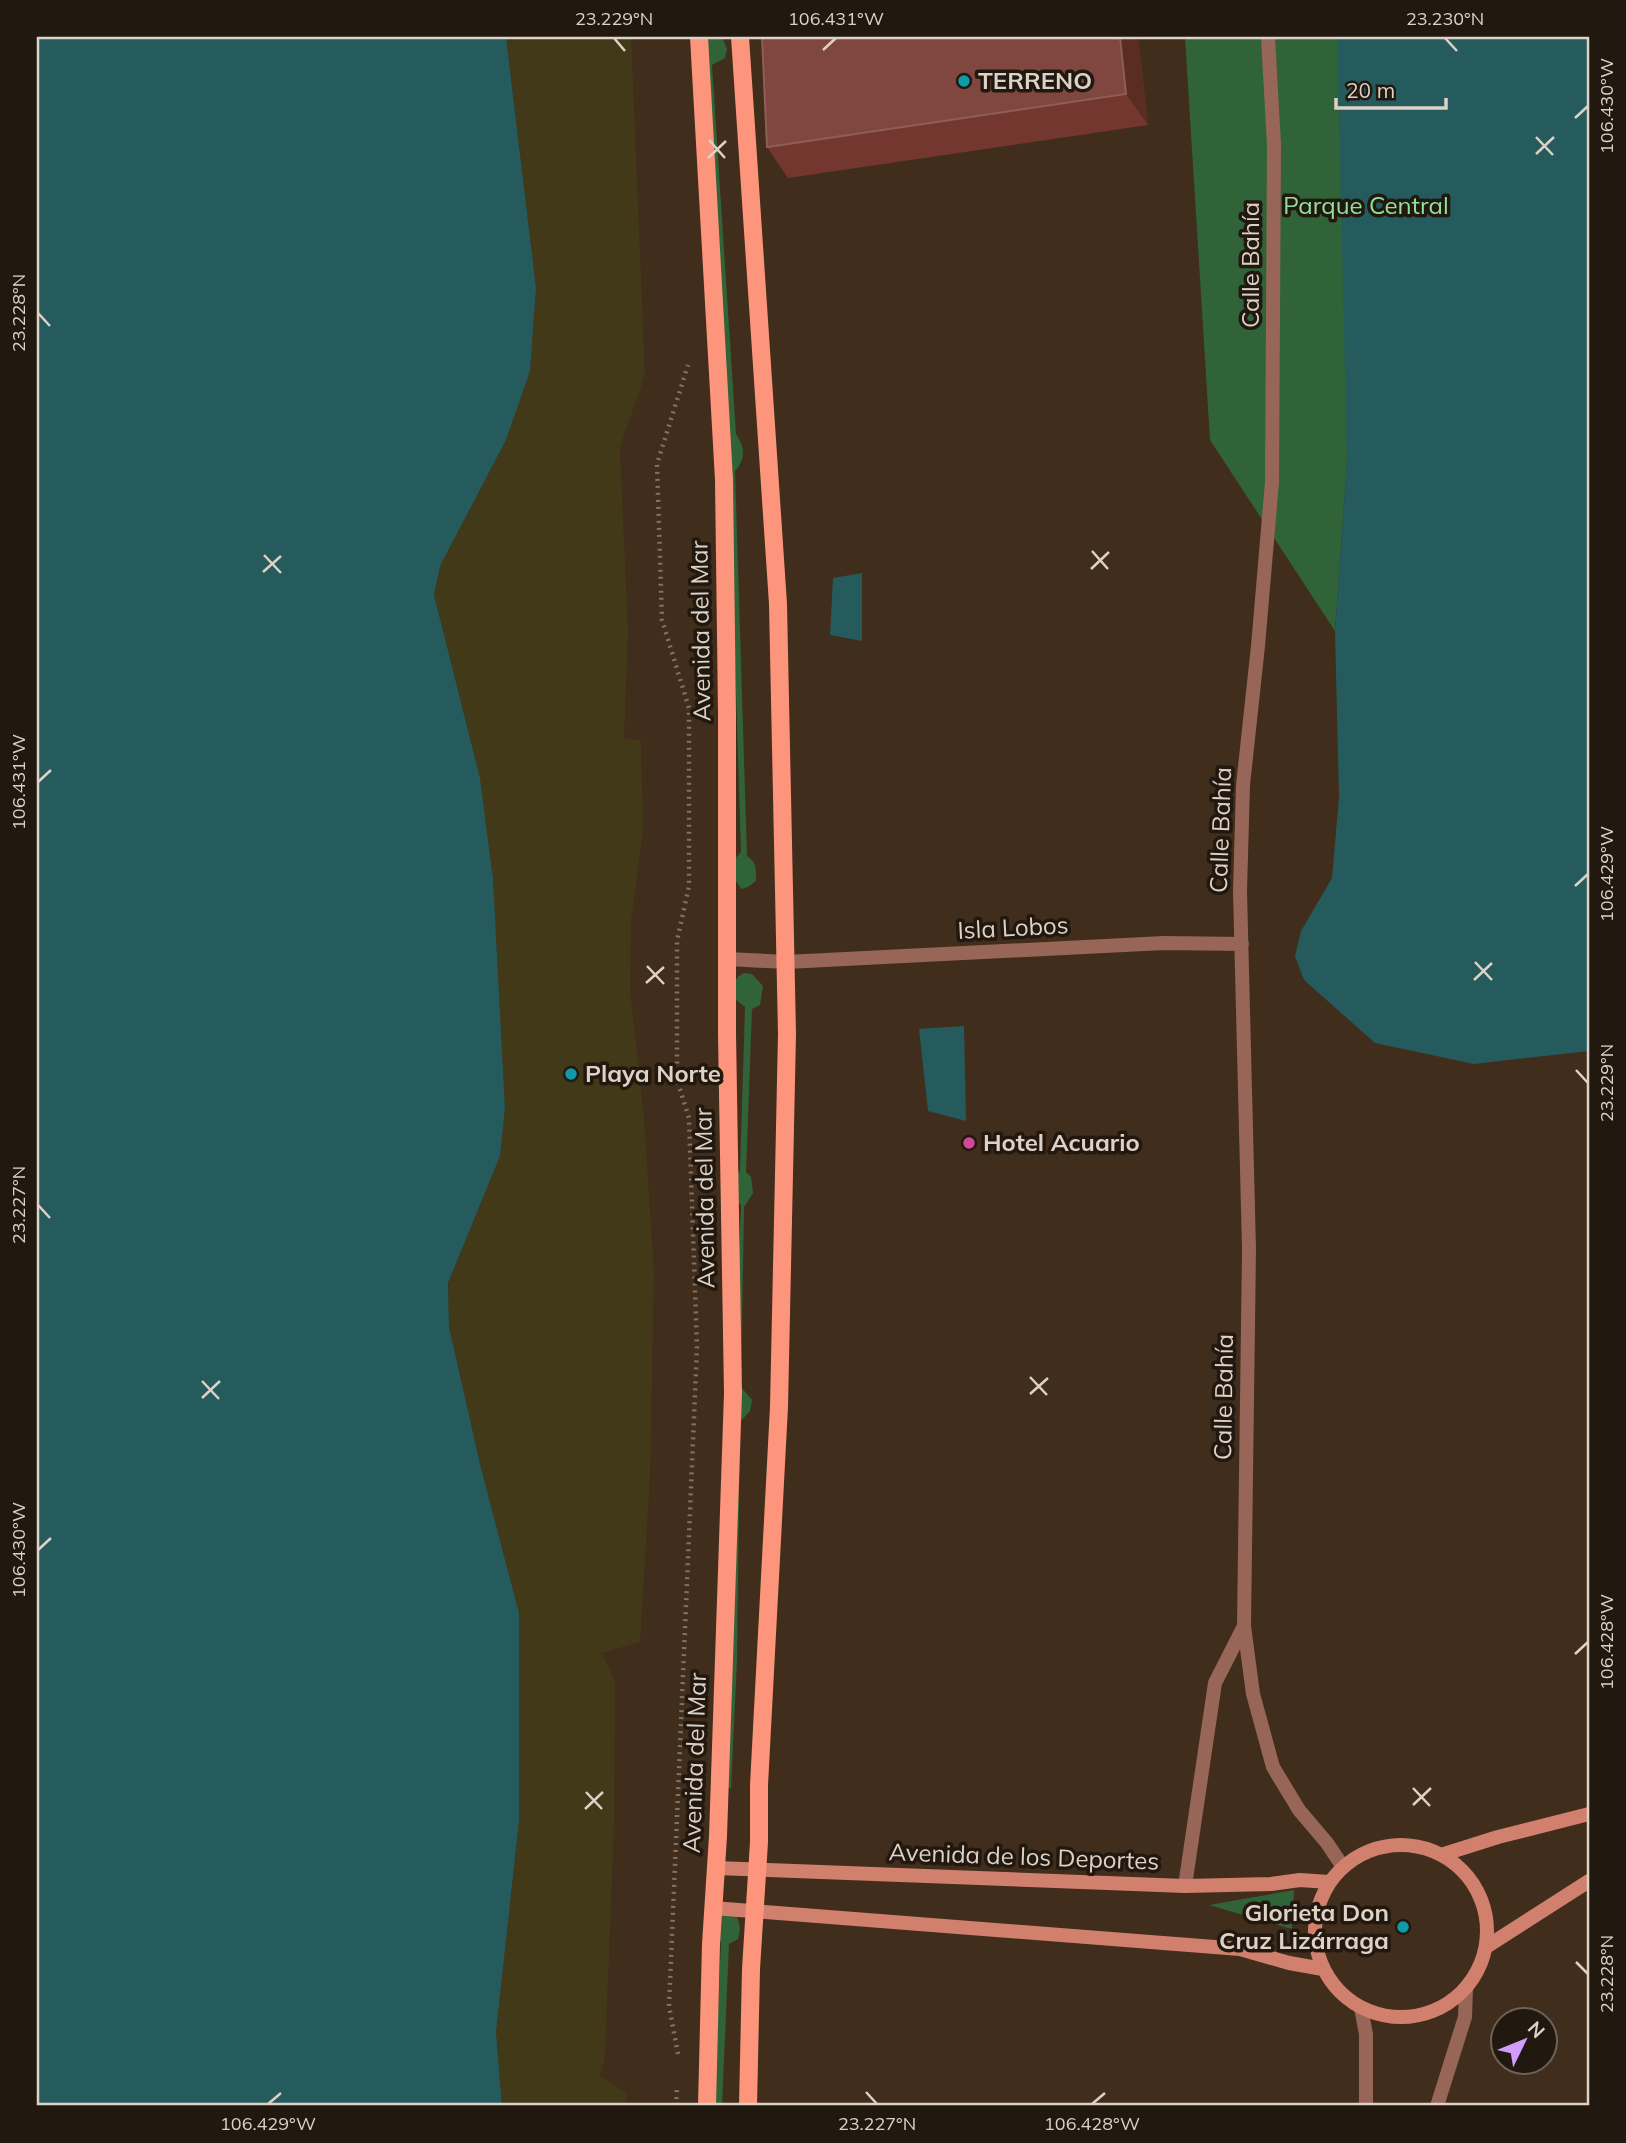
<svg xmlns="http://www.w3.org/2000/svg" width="1626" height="2143" viewBox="0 0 1626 2143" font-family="Mulish,sans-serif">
<rect width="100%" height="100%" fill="#412d1b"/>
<path fill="#316338" d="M702,37H722L727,49L725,58L712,65L736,434C745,448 746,458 735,471L747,856C757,862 756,870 756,881L748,887L741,889L733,876L732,862L741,852L729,466Z
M1185,37H1589L1347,395V460L1335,631L1210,440Z
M744,973L752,974L763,986L760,1005L752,1009L746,1172L751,1177L753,1193L744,1207L741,1387L752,1400L750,1411L740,1422L737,1660L731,1789L720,1783L741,1205L734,1197V1176L740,1171L745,1007L735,999C734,988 732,978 744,973Z
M1294,1890L1292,1929L1209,1905Z
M725,1911L737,1916L740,1928L738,1939L729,1944L722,2106H714L721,1942L716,1934L717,1918Z"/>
<path fill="#423919" d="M506,37H631L645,375L620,447L628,632L624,738L641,741L643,829L631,920L630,991L644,1119L654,1272L650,1476L640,1642L602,1653L615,1683L614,1825L605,2056L600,2076L627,2093L626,2106H502L496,2032L519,1821V1613L481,1468L449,1327L448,1283L500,1156L505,1108L493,879L480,778L434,595L440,566L506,440L530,371L536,288Z"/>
<path fill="#255b5d" d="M37,37H506L536,288L530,371L506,440L440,566L434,595L480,778L493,879L505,1108L500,1156L448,1283L449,1327L481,1468L519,1613V1821L496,2032L502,2106H37Z
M1337,37H1589V1051L1474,1064L1375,1043L1304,980L1295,956L1301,931L1332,878L1339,797L1335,631L1347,460Z
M862,573V641L830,635L833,578Z
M964,1026L966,1121L928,1111L919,1029Z"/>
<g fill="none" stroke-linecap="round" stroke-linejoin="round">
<path stroke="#837263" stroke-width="4.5" stroke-dasharray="2 5" stroke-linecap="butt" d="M678,2054L669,2006L697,1347L689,1118L677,1080V941L689,886V708L662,620L657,464L688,365
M676,2106L677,2088"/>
<path stroke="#986559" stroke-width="14" d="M1268,37L1274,145L1272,482L1258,646L1243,785L1240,891L1249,1249L1244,1626L1253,1694L1273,1767L1299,1810L1327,1843L1343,1867
M727,959L786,962L1164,943L1242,944
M1185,1886L1215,1683L1244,1626"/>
<path stroke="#986559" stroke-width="14" d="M1361,2008L1366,2034V2106
M1437,2106L1465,2017L1466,1988"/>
<path stroke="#d1806d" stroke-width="14" d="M1315 1931a86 86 0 1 1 172 0a86 86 0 1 1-172 0Z
M1441,1855L1498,1837L1589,1814
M716,1868L1185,1886L1271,1884L1300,1880L1329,1882
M713,1908L1240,1949L1289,1963L1323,1969
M1486,1947L1589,1881"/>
<path stroke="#fd957c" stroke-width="18" d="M699,37L724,480L727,713V1034L733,1393L718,1836L711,1944L707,2106
M740,37L778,604L787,1034L779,1407L759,1785V1842L751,1969L748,2106"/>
</g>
<path fill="#743730" d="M1138,37L1148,125L788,178L767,147Z"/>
<path fill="#5b2c21" d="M1120,37H1138L1148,125L1126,94Z"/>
<path fill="#7f4740" stroke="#8e5d55" stroke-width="2" d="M762,37H1120L1126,94L767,147Z"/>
<path fill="none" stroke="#ded1c6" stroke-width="2.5" d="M614,38L625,51M1445,38L1457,51M823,50L836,38M1575,118L1588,106M1536,137L1553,155M709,140L725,158M1536,154L1554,137M708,158L726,141M38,313L50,326M1092,551L1108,569M264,555L281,573M1091,569L1109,552M263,572L281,556M38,782L51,770M1575,886L1588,874M1475,962L1492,980M647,966L664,984M1474,980L1492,963M646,983L664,967M1576,1070L1588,1083M38,1205L50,1218M1030,1377L1047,1395M202,1381L219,1399M1030,1394L1048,1378M202,1398L220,1381M38,1550L51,1538M1575,1654L1588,1642M1413,1788L1430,1806M586,1792L602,1809M1413,1805L1431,1788M585,1809L603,1792M1576,1962L1588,1974M866,2092L877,2104M268,2104L281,2093M1092,2104L1105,2093"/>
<g fill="#0f9aa8" stroke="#211810" stroke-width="2.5">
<circle cx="964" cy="81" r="7"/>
<circle cx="571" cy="1074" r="7"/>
<circle cx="1403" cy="1927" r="7"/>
</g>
<circle fill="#d1479c" stroke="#211810" stroke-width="2.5" cx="969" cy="1143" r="7"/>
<g text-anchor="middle" stroke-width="7" stroke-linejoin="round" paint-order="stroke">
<g font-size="24" font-weight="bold" fill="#ded1c6" stroke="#211810" text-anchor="start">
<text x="978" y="89">TERRENO</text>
<text x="585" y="1082">Playa Norte</text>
<text x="983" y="1151">Hotel Acuario</text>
<text x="1389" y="1921" text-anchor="end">Glorieta Don<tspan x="1389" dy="28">Cruz Lizárraga</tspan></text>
</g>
<g font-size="24" fill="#91e19b" stroke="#211810">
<text x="1366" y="214">Parque Central</text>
</g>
<g font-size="24" fill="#ded1c6" stroke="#211810">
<text transform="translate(1251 265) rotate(-90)" y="8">Calle Bahía</text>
<text transform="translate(701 631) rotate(-91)" y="8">Avenida del Mar</text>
<text transform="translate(1221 830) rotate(-88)" y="8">Calle Bahía</text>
<text transform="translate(1013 928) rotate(-3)" y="8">Isla Lobos</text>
<text transform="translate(705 1198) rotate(-91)" y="8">Avenida del Mar</text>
<text transform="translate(1224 1397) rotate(-89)" y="8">Calle Bahía</text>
<text transform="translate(695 1763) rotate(-88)" y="8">Avenida del Mar</text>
<text transform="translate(1024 1857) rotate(2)" y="8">Avenida de los Deportes</text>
</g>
</g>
<rect width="1626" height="2143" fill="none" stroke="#211810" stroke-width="77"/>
<g transform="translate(1524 2041) rotate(47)"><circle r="33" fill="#211810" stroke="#6d6259" stroke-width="2"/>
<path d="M0-5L12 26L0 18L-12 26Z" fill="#d29cfd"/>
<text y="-10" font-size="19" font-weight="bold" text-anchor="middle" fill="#ded1c6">N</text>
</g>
<path d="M1336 98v10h110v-10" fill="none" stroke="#ded1c6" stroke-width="3.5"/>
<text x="1346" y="98" font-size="21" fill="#ded1c6" stroke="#211810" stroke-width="5" paint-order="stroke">20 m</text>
<rect x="38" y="38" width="1550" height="2066" fill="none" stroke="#ded1c6" stroke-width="2.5"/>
<g font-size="18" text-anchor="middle" fill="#ded1c6">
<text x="614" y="25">23.229°N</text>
<text x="836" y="25">106.431°W</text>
<text x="1445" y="25">23.230°N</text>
<text transform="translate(1607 106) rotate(-90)" y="6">106.430°W</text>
<text transform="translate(19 313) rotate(-90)" y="6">23.228°N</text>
<text transform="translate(19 782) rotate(-90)" y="6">106.431°W</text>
<text transform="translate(1607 874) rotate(-90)" y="6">106.429°W</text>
<text transform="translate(1607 1083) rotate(-90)" y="6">23.229°N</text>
<text transform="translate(19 1205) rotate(-90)" y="6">23.227°N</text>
<text transform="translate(19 1550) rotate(-90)" y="6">106.430°W</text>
<text transform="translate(1607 1642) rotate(-90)" y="6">106.428°W</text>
<text transform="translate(1607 1974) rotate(-90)" y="6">23.228°N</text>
<text x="268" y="2130">106.429°W</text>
<text x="877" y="2130">23.227°N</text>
<text x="1092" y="2130">106.428°W</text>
</g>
</svg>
